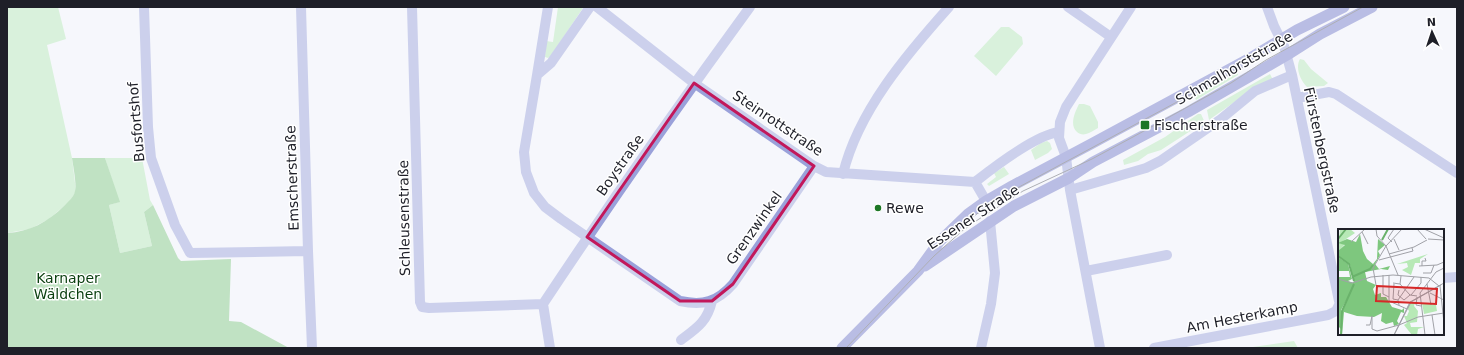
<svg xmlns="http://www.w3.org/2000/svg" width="1464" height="355" viewBox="0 0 1464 355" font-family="'DejaVu Sans',sans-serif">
<rect width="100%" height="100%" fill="#f6f7fc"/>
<path fill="#b7e9b6" d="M7,7H58L66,39L47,45L72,158L76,191L70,201L49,219L30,229L7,233Z
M558,7H583V8L550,57L548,58L545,57L546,41L553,42Z
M1001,27H1009L1022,37L1023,44L996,76L974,56Z
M1300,59L1304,60L1311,69L1328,83L1324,86L1307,87C1300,80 1295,67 1300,59Z
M1237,73L1238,74V75L1196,100L1194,96Z
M1270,74L1273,80L1250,91L1209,120L1207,110Z
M1079,104H1084L1090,106L1098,122V128C1094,130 1090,133 1086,134C1083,135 1079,134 1077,132C1069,125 1075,112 1079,104Z
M1198,114H1201L1206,125L1201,129L1192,130L1161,150L1148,154L1138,161L1124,165L1123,160L1165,137Z
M1047,141L1050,143L1052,149L1048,153L1035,160L1031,150L1041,143Z
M105,158H142L150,200L153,205L144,212L152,246L120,253L109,205L119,202Z
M1004,167L1009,174L989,186L987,184L996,177L994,173Z
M1294,341L1298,348H1246Z"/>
<path fill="#7ec77e" d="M72,158H105L120,202L109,205L120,253L152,246L144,212L153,205L178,258L181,261L231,259L229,321L241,322L289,348H7V233C29,232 48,222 64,206C68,202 74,197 75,191C77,186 73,165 72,158Z"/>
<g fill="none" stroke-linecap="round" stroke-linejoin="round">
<path stroke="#9aa1da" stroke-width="10" d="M144,7L148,127L151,158L175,225L190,253L308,251
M301,7L308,251L312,348
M412,7L420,302L422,307L429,308L543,304
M548,7L537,75L551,63L590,7
M597,7L694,83L814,166L826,172L975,182L986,201
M1068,7L1111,37
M1267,7L1274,26L1284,46L1292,75L1339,301
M537,75L524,152L526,172L534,193L545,207L561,219L680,301C703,306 717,302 733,284L814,166
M1297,98L1329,92L1336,94L1457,173
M843,174C858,111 907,54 949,7
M975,182C994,167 1036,135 1059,132
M1070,190L1146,168L1160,161L1221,119L1255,91L1292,75
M1086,271L1167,255
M1443,278L1457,277
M681,340C697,328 707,322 712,301
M550,348L543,304C610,203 679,104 750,7
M981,348L991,304L995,273L990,221
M1100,348L1070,190L1066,157L1059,138L1060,122L1066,107L1131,7
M1154,348L1328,315L1336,311L1339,305"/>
<path stroke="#7075c8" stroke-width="11" d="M925,266L1014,206L1069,178L1093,162L1188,112L1287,55L1320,34L1372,7
M842,348L918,271L939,242L968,214L986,201L1012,186L1091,144L1252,57L1297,30L1344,7"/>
<path stroke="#56575f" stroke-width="1" d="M972,217L1019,187L1255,60
M846,348L934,256L962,231L979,219L1023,191L1092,159L1133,137L1231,83L1266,60L1363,7"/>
</g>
<path d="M0 0H1464V355H0ZM694,83L814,166L733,284L712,301H680L587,237Z" fill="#f6f7fc" fill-opacity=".55" fill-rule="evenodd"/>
<path fill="none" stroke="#c2185b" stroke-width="3" stroke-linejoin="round" d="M694,83L814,166L733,284L712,301H680L587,237Z"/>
<g fill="#1d7725" stroke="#fff" stroke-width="1.5">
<rect x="1140" y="120" width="10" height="10" rx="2"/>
<circle cx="878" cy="208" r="4"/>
</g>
<g text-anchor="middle" stroke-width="3" stroke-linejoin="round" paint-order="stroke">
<g font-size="14" fill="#1e1f28" stroke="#fff">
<text transform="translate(1234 68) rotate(-30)" y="5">Schmalhorststraße</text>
<text transform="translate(136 122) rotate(-95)" y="5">Busfortshof</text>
<text transform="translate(778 123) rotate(34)" y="5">Steinrottstraße</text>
<text transform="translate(1322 150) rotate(78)" y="5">Fürstenbergstraße</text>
<text transform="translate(620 165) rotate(-55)" y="5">Boystraße</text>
<text transform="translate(292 178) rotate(-92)" y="5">Emscherstraße</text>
<text transform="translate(973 217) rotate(-33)" y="5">Essener Straße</text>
<text transform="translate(404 218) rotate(-91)" y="5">Schleusenstraße</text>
<text transform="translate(754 228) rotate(-55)" y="5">Grenzwinkel</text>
<text transform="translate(1242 317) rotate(-11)" y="5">Am Hesterkamp</text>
</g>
<g font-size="14" fill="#1e1f28" stroke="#fff" text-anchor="start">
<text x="1154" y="130">Fischerstraße</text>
<text x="886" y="213">Rewe</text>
</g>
<g font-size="14" fill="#093e0e" stroke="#fff">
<text x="68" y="283">Karnaper<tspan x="68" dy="16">Wäldchen</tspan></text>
</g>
</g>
<g transform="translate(1338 229)">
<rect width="106" height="106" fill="#f6f7fc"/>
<path d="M2,0H12L17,4L2,14L7,15L0,23ZM90,25L82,30V34H77L73,46L64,41L70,38L69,34L59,35ZM72,74H77L76,77L80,82L79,93L72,94L73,98H86L80,100L79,106H74L66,96L69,94L66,87H69L71,82L69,79ZM84,74L98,76L99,82L86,85Z" fill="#b7e9b6"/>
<path d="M22,5L25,22L29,30L35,35L39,30L40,10L47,16L40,22L42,26L37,35L41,40L52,37L50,41L43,40L27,43L29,52L38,56L35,60L37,66L43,64V68H48L54,78L64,81L66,79V84L63,83L59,92L61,95L56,97L55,93L48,95L43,92L44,84L36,88L19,87L6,83L4,106V83L16,54L12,36L0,27V22L7,16L0,14L9,10L18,13ZM0,28L10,35L14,50L10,52L16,54V57L3,81V100L0,97V48H12L11,42H0Z" fill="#7ec77e"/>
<path fill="none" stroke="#6ab26b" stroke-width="2" d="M0,10L8,0M44,11L50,0M0,27L11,35L16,52M14,48L32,40L35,36M3,106L4,82L16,55"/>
<path fill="none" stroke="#a0a1a7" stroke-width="1" d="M38,0L39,7L48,17L60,46M79,0L88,10M86,0L106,9M24,3L30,15M56,10L61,21M90,10L106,11M13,13L27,0M54,13L50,9L56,0M51,25L76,18L89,11M41,31L75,22L74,19M81,37L99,36L106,33M84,37V32H88L87,29M85,44H93L96,36M45,46V65L51,68M51,46V72L69,80M0,50L14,54L33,48L55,46L91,49L101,57M55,54L62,55L63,47M56,55L55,70L60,71M62,55L72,66L79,67M89,55L93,76M38,56L35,39L48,17L64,0M102,57L106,94M61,61L60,66L66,71L72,66M92,64L106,71M73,66L83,54V48M79,68L78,76L83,77M61,76L60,71L76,48M94,86L97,106M28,96H32L34,87V100L39,102L61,96M61,96L80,88L106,84M56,106L72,73L106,54M56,106L73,73L103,56M87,106L82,64L98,43L106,39"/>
<path fill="#d62828" fill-opacity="0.15" stroke="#d62828" stroke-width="2" d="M39,57L99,60L98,75L38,72Z"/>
<rect width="106" height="106" fill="none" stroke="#1e1f28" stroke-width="2"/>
</g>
<rect width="1464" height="355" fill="none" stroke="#1e1f28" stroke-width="16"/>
<g transform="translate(1432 32) rotate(357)" stroke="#ffffff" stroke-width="3" paint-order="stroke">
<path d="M0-3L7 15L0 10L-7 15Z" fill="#1e1f28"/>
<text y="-6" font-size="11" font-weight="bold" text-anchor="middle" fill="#1e1f28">N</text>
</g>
</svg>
